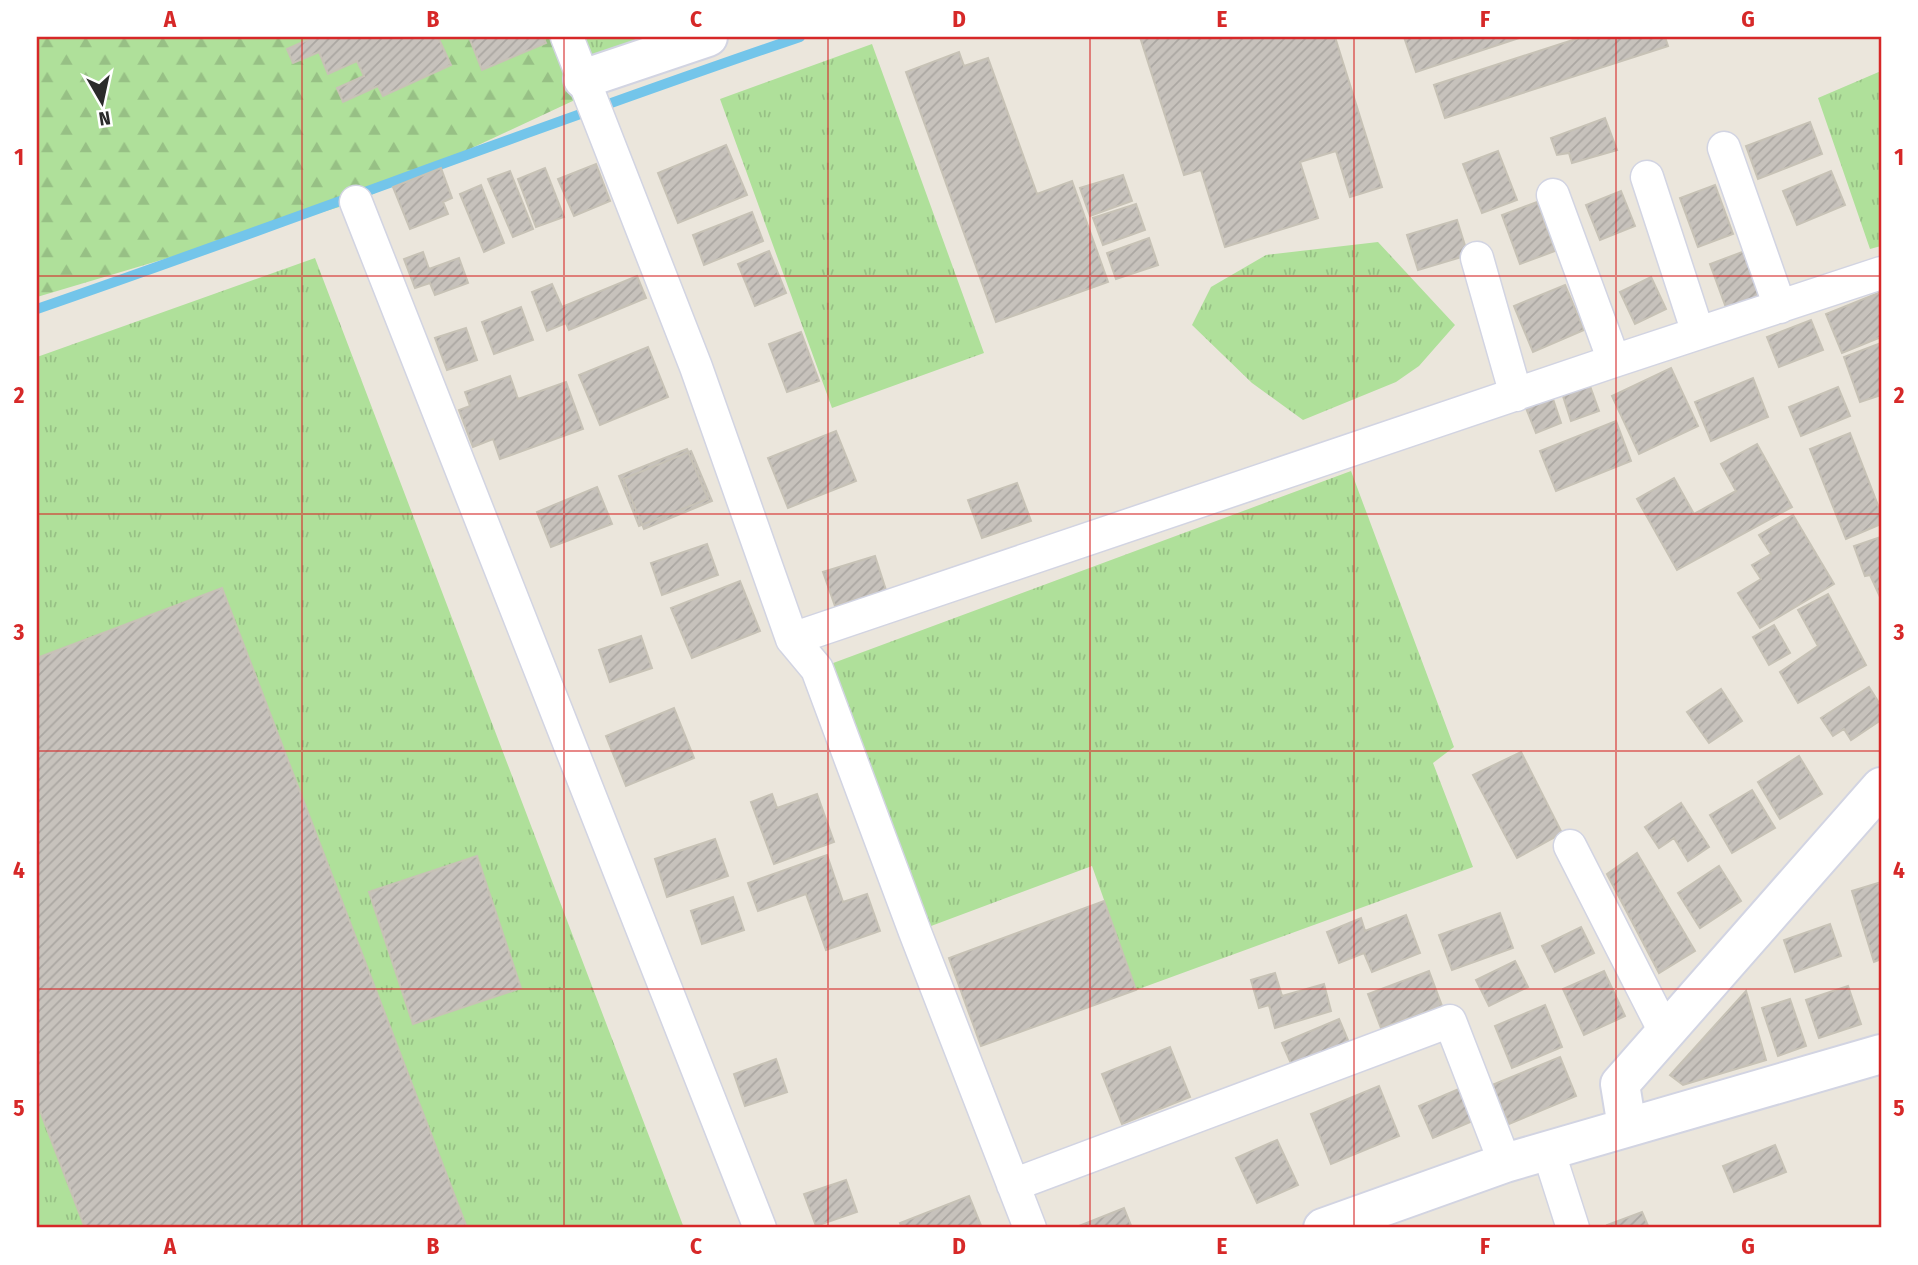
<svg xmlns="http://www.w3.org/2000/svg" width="1918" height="1265" viewBox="0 0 1918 1265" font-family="'Fira Sans Condensed',sans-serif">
<defs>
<pattern id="grass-tufts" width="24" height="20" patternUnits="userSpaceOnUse" patternTransform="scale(1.75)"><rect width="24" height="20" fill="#afe09a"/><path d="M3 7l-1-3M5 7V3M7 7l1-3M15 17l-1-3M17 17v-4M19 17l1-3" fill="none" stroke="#97c085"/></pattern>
<pattern id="forest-firs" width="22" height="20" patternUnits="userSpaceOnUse" patternTransform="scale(1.75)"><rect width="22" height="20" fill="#afe09a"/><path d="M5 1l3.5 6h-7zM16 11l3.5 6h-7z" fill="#97c085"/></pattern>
<pattern id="building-hatch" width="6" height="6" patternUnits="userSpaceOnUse" patternTransform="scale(1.75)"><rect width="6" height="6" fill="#c7c2bc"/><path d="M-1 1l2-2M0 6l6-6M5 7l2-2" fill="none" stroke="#aba7a2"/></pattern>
</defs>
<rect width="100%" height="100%" fill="#ebe6dc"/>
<path fill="url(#grass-tufts)" d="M567,37H702L583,79Z
M872,44L984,353L832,408L720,99Z
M1881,71V246L1870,249L1818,98Z
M1378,242L1455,325L1419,366L1396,382L1303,420L1252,383L1192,325L1211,287L1266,255Z
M315,258L684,1228H37V357Z
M1351,471L1454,747L1433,763L1473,867L1136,990L1092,866L915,932L817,669Z"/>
<path fill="url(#forest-firs)" d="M37,37H553L577,99L356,202L37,297Z"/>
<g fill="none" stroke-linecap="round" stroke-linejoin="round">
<path stroke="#73c5ea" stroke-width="10" d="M37,309C292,221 544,124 800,37"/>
</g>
<path fill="url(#building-hatch)" stroke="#c7c2b6" stroke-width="2" d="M314,37H438L451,65L383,96L378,86L343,102L337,88L364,76L357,61L328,74L319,52L293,63L287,49Z
M469,37H543L546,43L482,70Z
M1140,37H1335L1382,187L1350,197L1336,151L1300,162L1318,218L1225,247L1201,170L1184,175Z
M1404,37H1522L1416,72Z
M1582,37H1665L1668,46L1445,118L1434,85Z
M959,52L964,66L988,58L1037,194L1072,181L1108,282L996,322L906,72Z
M1605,118L1617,150L1572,163L1569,153L1557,155L1551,138Z
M1810,122L1822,154L1758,179L1746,146Z
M726,145L747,195L678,223L658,173Z
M1498,151L1517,200L1482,213L1463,164Z
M596,164L610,201L574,216L558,179Z
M441,168L452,198L443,202L448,214L410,229L393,187Z
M545,168L564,217L536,227L518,179Z
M510,171L533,229L513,237L488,179Z
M1831,171L1845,205L1797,225L1783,191Z
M1123,175L1132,201L1090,216L1080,188Z
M481,185L504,243L484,252L460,194Z
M1715,185L1733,234L1698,247L1680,198Z
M1621,191L1635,226L1600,240L1586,205Z
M1537,202L1555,251L1520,264L1502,215Z
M1136,204L1145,230L1103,245L1093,218Z
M752,212L763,241L704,265L693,235Z
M1457,220L1468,255L1418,270L1407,235Z
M1149,238L1158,265L1116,279L1107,253Z
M769,251L786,293L755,306L738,264Z
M1745,251L1763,301L1728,313L1710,264Z
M423,252L429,269L459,258L468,283L435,295L430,283L415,288L404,259Z
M637,276L646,298L569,330L566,323L547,331L532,292L552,284L562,307Z
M1651,277L1666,309L1635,324L1620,292Z
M1565,285L1584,330L1533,352L1514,306Z
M1881,292V337L1842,353L1826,314Z
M521,307L533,340L494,354L482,322Z
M1811,320L1823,350L1779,367L1767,337Z
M466,328L477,360L447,370L435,338Z
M801,332L819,381L787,392L769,344Z
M1881,343V395L1860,402L1844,357Z
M648,347L668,397L600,425L579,375Z
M1671,368L1698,426L1639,454L1612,396Z
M510,376L518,399L566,382L583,429L500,459L493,439L473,447L459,410L470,406L465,392Z
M1753,378L1768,417L1711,441L1695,402Z
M1590,386L1599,411L1571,421L1563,396Z
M1838,387L1850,416L1801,436L1789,407Z
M1553,399L1561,423L1536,433L1526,408Z
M1616,421L1631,461L1556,491L1540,451Z
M836,431L856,481L788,508L768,458Z
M1850,433L1881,513V524L1846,539L1810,449Z
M1757,444L1792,507L1677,570L1637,499L1674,478L1694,514L1736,491L1721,464Z
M687,449L708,499L639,526L619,476Z
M691,451L712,501L644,529L623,479Z
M1017,483L1031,521L982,538L968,500Z
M597,487L612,524L551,547L537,512Z
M1793,515L1834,584L1760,628L1738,593L1761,579L1752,565L1771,554L1759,535Z
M1881,537V599L1870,575L1865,576L1854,546Z
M707,544L718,575L662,595L651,563Z
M875,556L886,590L835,606L823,572Z
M740,581L760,631L692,658L671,608Z
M222,588L467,1228H85L37,1103V658Z
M1828,594L1866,665L1798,703L1780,672L1818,646L1798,610Z
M1774,625L1790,653L1769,665L1753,637Z
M641,636L652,668L610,682L599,650Z
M1869,687L1881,706V720L1851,740L1844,729L1833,736L1821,718Z
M1721,689L1742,721L1709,743L1687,712Z
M674,708L694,758L626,786L606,736Z
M1521,752L1562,833L1517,858L1473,775Z
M1799,756L1822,794L1780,819L1758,782Z
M1752,790L1775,828L1732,853L1710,815Z
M772,794L777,808L817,794L834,842L774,864L751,802Z
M1681,803L1709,847L1688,861L1674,838L1659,848L1645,827Z
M715,839L728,876L667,897L655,859Z
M1637,853L1695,951L1659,973L1607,874Z
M827,855L843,902L867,894L880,931L826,950L806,894L758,911L748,883Z
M477,856L521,988L413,1024L369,892Z
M1719,866L1741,901L1700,928L1678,893Z
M1881,882V959L1874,962L1852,891Z
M733,897L744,930L702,944L691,911Z
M1104,901L1136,990L981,1046L949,958Z
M1500,913L1513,948L1452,970L1439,935Z
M1406,915L1420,953L1372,972L1364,953L1339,963L1327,932L1361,918L1365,931Z
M1830,924L1841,956L1795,972L1784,940Z
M1581,927L1594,953L1555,972L1542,946Z
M1515,961L1528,987L1489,1006L1476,980Z
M1429,971L1442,1006L1381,1028L1368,994Z
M1604,971L1625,1016L1584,1035L1563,989Z
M1275,973L1282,996L1324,984L1331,1011L1275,1028L1269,1005L1259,1008L1251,980Z
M1848,986L1861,1024L1819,1038L1806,1000Z
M1746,991L1766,1060L1683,1085L1670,1075Z
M1790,999L1806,1046L1778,1056L1762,1008Z
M1545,1005L1562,1047L1512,1068L1495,1026Z
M1339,1019L1350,1045L1293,1068L1282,1043Z
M1170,1047L1190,1097L1122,1124L1102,1074Z
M1560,1057L1576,1096L1509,1124L1492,1085Z
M776,1059L787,1092L745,1106L734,1074Z
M1468,1085L1482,1117L1433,1138L1419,1106Z
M1379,1086L1399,1136L1331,1164L1311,1114Z
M1277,1140L1298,1185L1257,1203L1236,1158Z
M1775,1145L1786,1172L1734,1192L1723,1166Z
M846,1180L857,1212L816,1226L804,1194Z
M969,1196L982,1228H902L900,1223Z
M1124,1208L1132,1228H1074Z
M1642,1212L1649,1228H1608L1607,1225Z"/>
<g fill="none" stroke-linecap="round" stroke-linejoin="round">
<defs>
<path id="minor" d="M567,37L696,367L792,639L817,669L915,932L1030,1228
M1724,148L1780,307
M1647,177L1698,333
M1553,195L1614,361
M356,202L760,1228
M1477,258L1516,395
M792,639L1614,361L1881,273
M1570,846L1665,1032
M1548,1150L1573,1228
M1013,1185L1450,1021L1505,1163"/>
<path id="tertiary" d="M583,79L708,37
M1627,1127L1620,1084L1881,787
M1323,1228L1505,1163L1881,1054"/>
</defs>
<use href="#minor" stroke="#d2d4e2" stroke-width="35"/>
<use href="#tertiary" stroke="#d2d4e2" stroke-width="42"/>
<use href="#minor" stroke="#fff" stroke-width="32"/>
<use href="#tertiary" stroke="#fff" stroke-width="38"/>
</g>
<path fill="none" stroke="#d62828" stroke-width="2" stroke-opacity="0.55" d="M302,37V1228M564,37V1228M828,37V1228M1090,37V1228M1354,37V1228M1616,37V1228M37,276H1881M37,514H1881M37,751H1881M37,989H1881"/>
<rect width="1918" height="1265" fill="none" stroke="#ffffff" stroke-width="77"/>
<g transform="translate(102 102) rotate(171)" stroke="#ffffff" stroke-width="5" paint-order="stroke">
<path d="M0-5L12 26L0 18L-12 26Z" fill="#2a2a2a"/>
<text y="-10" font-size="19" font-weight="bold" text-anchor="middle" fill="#2a2a2a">N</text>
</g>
<rect x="38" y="38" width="1842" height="1188" fill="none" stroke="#d62828" stroke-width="2.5"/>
<g font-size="23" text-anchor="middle" font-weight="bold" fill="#d62828">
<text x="170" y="27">A</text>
<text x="433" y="27">B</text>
<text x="696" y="27">C</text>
<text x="959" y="27">D</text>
<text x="1222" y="27">E</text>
<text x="1485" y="27">F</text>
<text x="1748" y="27">G</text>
<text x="19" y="165">1</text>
<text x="1899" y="165">1</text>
<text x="19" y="403">2</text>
<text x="1899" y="403">2</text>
<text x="19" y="640">3</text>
<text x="1899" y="640">3</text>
<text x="19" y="878">4</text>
<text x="1899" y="878">4</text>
<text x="19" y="1116">5</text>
<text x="1899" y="1116">5</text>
<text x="170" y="1254">A</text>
<text x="433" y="1254">B</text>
<text x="696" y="1254">C</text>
<text x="959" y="1254">D</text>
<text x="1222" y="1254">E</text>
<text x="1485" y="1254">F</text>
<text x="1748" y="1254">G</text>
</g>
</svg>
